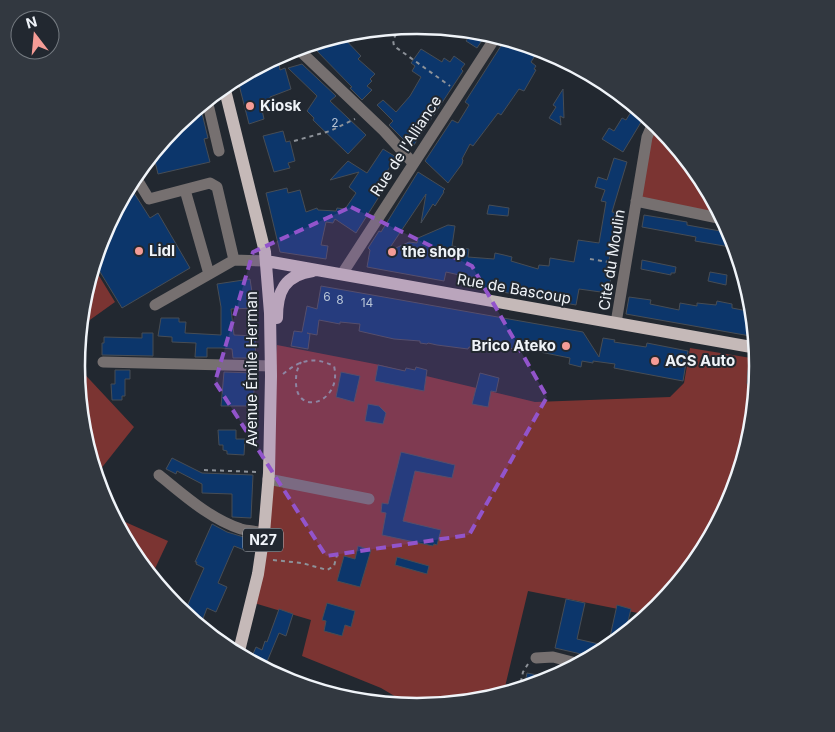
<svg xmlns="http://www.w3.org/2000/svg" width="835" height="732" viewBox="0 0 835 732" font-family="Inter,sans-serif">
<rect width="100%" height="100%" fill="#222830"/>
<path fill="#7b3432" d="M653,123L661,128L701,177L723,219L636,201Z
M93,266L115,302L80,327L83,299Z
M277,345L380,365L535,402L670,397L684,383L690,348L751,358L742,465L732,497L701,556L658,607L648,615L528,591L503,695L484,700L413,707L381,688L302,656L311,620L251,602Z
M77,366L134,427L96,475L83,432Z
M114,517L168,541L151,577L134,555Z"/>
<path fill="#0c366b" stroke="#474d55" d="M453,28L484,32L487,33L477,48L466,41L468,38Z
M341,35L361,56L358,59L375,74L370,79L372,81L367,86L372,90L362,100L350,88L352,87L312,46L317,42Z
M506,38L540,48L531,62L536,66L534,69L536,70L524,91L519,89L501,115L498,113L473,146L470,144L462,159L463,160L462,164L448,183L425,161L452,120L458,123L469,105L465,102Z
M421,49L442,62L444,58L450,62L454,56L465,64L461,69L463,71L414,145H409L389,125L393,121L377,105L383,100L396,112L410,96L421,77L412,71L415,66L411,63Z
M278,56L280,70L285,68L291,89L270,97L272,107L262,110L264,119L249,124L237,77Z
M302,64L336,96L330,101L366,135L348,154L313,120L314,118L307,111L317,96L288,68Z
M563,89L564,118L560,116L561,125L549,118L556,107L553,105Z
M200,105L208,138L204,139L210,162L158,174L153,153L177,125Z
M634,107L646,114L623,152L602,139L609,128L614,131L622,118L626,120Z
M283,131L286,142L290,141L295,161L288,163L290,168L274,172L263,136Z
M383,149L396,157L383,178L389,181L356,233L335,219L333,223L326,222L321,245L328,246L326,259L280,252L266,193L287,188L288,193L300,190L306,212L317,208L318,210L336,211L337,208L345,209L356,193L349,187L359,172L330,180L348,161L367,173Z
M614,158L627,162L612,212L618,213L607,271L612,272L608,293L579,289L576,305L474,287L476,278L464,276L446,272L444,281L367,267L370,250L368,248L379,231L381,232L418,172L445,189L443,191L444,192L435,206L433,204L421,223L426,194L387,252L409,242L417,243L418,238L448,225L455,226L452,246L469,249L468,257L494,259L495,253L504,255L512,257L511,261L538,269L539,265L549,266L550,258L574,262L578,240L599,243L606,202L601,201L605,190L595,187L598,177L607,180Z
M129,185L150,218L158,213L190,268L122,308L94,262L103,235Z
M489,205L509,208L508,216L487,214Z
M644,215L687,222V225L731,233L736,248L695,241L696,237L642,227Z
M642,260L676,267L675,273H671V275L641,269Z
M710,272L727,275L726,285L708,281Z
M250,279L252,292H254L256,297V308L231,309L234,335L256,336L255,358H233L232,349L221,348H207V357H195L196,343L172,342V337L158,336L161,318H179V322H186L185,333L221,335V307L217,284Z
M321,286L583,332L599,357L603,338L615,340L614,342L646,347L647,343L688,351L683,381L614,368L615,364L593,361V363L582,361L581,367L569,364L570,358L530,350L527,352L496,345L495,352L469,347L468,349L437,345L428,343L427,344L420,343V341L394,339L359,331L360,324L340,322V324L319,320L317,335L307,333L310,334L308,349L291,346L294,331L302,332L307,306L317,309Z
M629,297L651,300L650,304L679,310L680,303L697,306V303L716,305L717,301L732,304V308L753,312L756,337L626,314Z
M142,333H153V356L102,355V343H104V337L142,338Z
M378,365L405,371L406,368L415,370L416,367L427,370L424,391L375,381Z
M115,370H130V379H125V396H122V400H112L111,384H115Z
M748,370L758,371L757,385L747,384Z
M224,372L254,373V406H221Z
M341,372L360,376L354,402L336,397Z
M480,373L499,378L496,392L491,391L488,407L472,404Z
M368,404L379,406L386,413L383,424L365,421Z
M218,430H236V439H245L244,455L227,454V451L223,450V445H219Z
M401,452L455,465L452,478L415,471L403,521L441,530L437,545L434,544L433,546L382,535L386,513L381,512L382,503L388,504Z
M172,458L202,473L253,475L251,518L232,517V494L202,493V484L177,471L176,474L166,469Z
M212,524L227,532L247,538L244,550L234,546L218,583L227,587L216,612L207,608L201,624L192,620L184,613L204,568L196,564L197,562H195Z
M358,546L371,550L360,587L337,581L344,556L355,559Z
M397,557L429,566L427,574L395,565Z
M566,599L585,603L577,639L608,646L617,605L631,609L625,634L607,650L594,657L555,648Z
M327,603L355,611L351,627L345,625L342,636L324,631L326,621L322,620Z
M279,609L293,614L286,636L279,633L264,669L250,661L256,647L262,650L265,641L267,642Z
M527,673L538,675L536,685L524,688Z"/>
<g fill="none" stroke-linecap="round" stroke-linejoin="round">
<path stroke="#8d9299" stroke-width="2" stroke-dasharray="4 4" stroke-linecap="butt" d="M400,27L393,40L394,46L450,86
M294,141L330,131L355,119
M590,259L615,263
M283,374C300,360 313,356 334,366C343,403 295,418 296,381C296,373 297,369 301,362
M204,470L257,472
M273,560L302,563L327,570L334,566L337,555
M519,690L523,672L528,664"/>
<path stroke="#767070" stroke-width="11" d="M297,48L384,131L413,163
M207,100L219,151
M135,176L149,199L210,183L217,187L234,260
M185,190L209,274
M636,201L723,219
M342,274L497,35
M155,305L234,260L266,261
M616,323L647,137L654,121
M103,362L271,366
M159,475C184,495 210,519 241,529C248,531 257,531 264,533
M268,479L369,499
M536,658L553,657L580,664"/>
<path stroke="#c5b9b8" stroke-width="12" d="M224,86L265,252L270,313L271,376L269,473L264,533L258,574L238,655
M266,261L757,348
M277,318C277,292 284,275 313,271"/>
</g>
<path fill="#9254cb" fill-opacity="0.2" stroke="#9254cb" stroke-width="4" stroke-dasharray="10 6" stroke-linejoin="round" d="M351,207L472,266L547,397L469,535L326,556L215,382L253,252Z"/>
<g fill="#f59c96" stroke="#222830" stroke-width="2">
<circle cx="250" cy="106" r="5"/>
<circle cx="139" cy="251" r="5"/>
<circle cx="392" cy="252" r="5"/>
<circle cx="566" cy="346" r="5"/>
<circle cx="655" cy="361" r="5"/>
</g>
<g text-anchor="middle" stroke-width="4" stroke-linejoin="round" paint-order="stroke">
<g font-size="12" fill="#b7c4d6">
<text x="335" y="127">2</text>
<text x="327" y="301">6</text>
<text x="340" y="304">8</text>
<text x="367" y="307">14</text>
</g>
<rect fill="#222830" stroke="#b2b7bd" stroke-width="1" x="243" y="528.5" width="40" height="23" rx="4"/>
<g font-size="14" font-weight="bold" fill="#f0f4f9">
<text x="263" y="545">N27</text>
</g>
<g font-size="15" font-weight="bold" fill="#f0f4f9" stroke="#222830" text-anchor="start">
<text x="260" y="111">Kiosk</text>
<text x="149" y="256">Lidl</text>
<text x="402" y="257">the shop</text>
<text x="556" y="351" text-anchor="end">Brico Ateko</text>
<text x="665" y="366">ACS Auto</text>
</g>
<g font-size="15" fill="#f0f4f9" stroke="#222830">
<text transform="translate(406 146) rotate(-57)" y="5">Rue de l'Alliance</text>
<text transform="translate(612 260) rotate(-81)" y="5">Cité du Moulin</text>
<text transform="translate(514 289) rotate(10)" y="5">Rue de Bascoup</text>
<text transform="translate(252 369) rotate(-90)" y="5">Avenue Émile Herman</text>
</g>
</g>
<path d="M0 0H835V732H0ZM85 366a332 332 0 1 1 664 0a332 332 0 1 1-664 0Z" fill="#323840" fill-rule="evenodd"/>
<path fill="none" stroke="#f0f4f9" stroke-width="2.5" d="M85 366a332 332 0 1 1 664 0a332 332 0 1 1-664 0Z"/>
<g transform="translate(35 35) rotate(344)"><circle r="24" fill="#222830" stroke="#747a80"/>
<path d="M0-4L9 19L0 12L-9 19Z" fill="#f59c96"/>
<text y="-8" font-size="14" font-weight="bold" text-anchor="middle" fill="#f0f4f9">N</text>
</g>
</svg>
